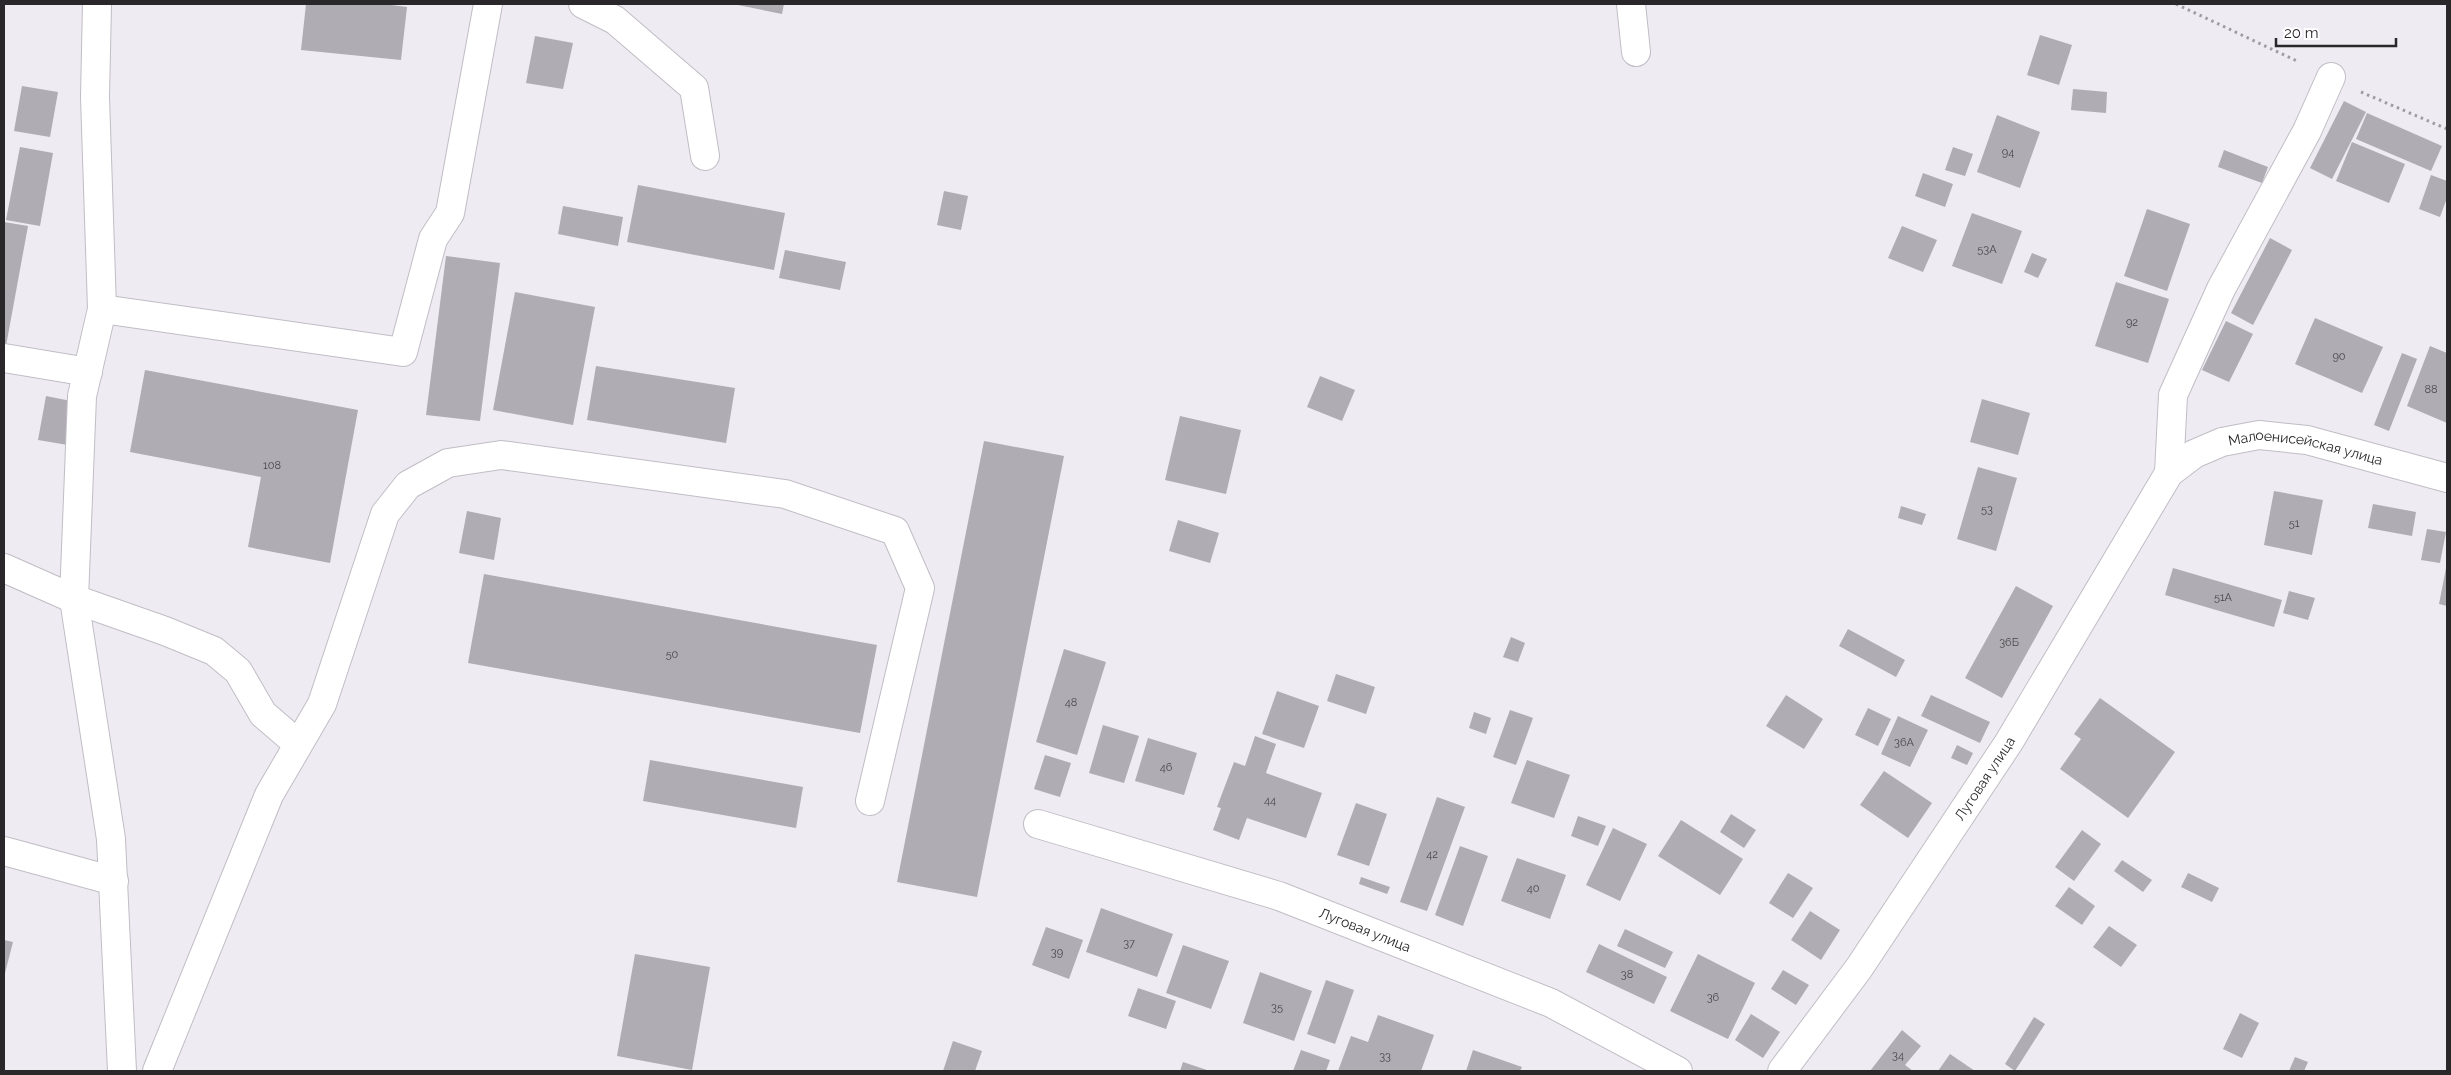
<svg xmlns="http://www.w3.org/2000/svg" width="2451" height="1075" viewBox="0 0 2451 1075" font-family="Raleway,sans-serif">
<rect width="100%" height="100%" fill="#eeebf3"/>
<path fill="#afacb3" d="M306,4H384L407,7L401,60L301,50Z
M733,4H784L782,14Z
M2040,35L2072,45L2059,85L2027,75Z
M535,36L573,43L563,89L526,83Z
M22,86L58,92L50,137L14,131Z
M2073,89L2107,92L2106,113L2071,110Z
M2344,101L2366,112L2332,179L2310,168Z
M2367,113L2442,146L2431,171L2356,139Z
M1997,115L2040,132L2020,188L1977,172Z
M2352,142L2405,164L2389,203L2336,181Z
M20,147L53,153L40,226L6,220Z
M1953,147L1973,154L1965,176L1945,170Z
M2224,150L2268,167L2262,183L2218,167Z
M1923,173L1953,184L1945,207L1915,196Z
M2431,175L2447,181V198L2440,217L2419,209Z
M638,185L785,213L774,270L627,242Z
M944,191L968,196L961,230L937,225Z
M563,206L623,217L618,246L558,234Z
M2147,209L2190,224L2167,291L2124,276Z
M1972,213L2022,231L2002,284L1952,266Z
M4,222L28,226L6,346H4Z
M1902,226L1937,240L1923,272L1888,258Z
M2270,238L2292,250L2253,325L2231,313Z
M785,250L846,262L840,290L779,278Z
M2032,253L2047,259L2038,278L2024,272Z
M446,256L500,263L480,421L426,415Z
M2116,282L2169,299L2148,363L2095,346Z
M515,292L595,307L573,425L493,410Z
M2315,318L2383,347L2362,393L2295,364Z
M2226,321L2253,334L2229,382L2202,370Z
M2430,346L2447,353V423L2407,406Z
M2402,353L2417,359L2389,431L2374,425Z
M596,366L735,388L726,443L587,420Z
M145,370L358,410L330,563L248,547L261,477L130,452Z
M1320,376L1355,390L1342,421L1307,407Z
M46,396L76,402L68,445L38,440Z
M1982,399L2030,413L2018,455L1970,442Z
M1180,416L1241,430L1226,494L1165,480Z
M984,441L1064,456L977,897L897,882Z
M1978,467L2017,478L1996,551L1957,539Z
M2274,491L2323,500L2312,555L2264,545Z
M2373,504L2416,512L2412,536L2368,528Z
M1901,506L1926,514L1922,525L1898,518Z
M467,511L501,518L494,560L459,553Z
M1178,520L1219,533L1210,563L1169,551Z
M2427,529L2446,532L2440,563L2421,560Z
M2173,568L2282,600L2274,627L2165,595Z
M2446,568H2447V606L2439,604Z
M484,574L877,645L860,733L468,663Z
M2016,586L2053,606L2002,698L1965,678Z
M2289,591L2315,598L2308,620L2283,613Z
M1848,629L1905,660L1896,677L1839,646Z
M1511,637L1525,643L1518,662L1503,657Z
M1064,649L1106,662L1077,755L1036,742Z
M1336,674L1375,687L1366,714L1327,701Z
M1277,691L1319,706L1304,748L1262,734Z
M1786,695L1823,719L1804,749L1766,726Z
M1931,695L1990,722L1980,743L1921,716Z
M2100,698L2175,752L2128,818L2060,769L2081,739L2074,734Z
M1868,708L1891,719L1878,746L1855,735Z
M1510,710L1533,718L1516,765L1493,757Z
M1474,712L1491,718L1486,734L1469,728Z
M1898,716L1928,730L1910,767L1881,754Z
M1103,725L1139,736L1124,783L1089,773Z
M1255,736L1276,744L1266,773L1322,793L1306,838L1247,818L1239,840L1213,830L1221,808L1217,807L1234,762L1245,766Z
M1148,738L1197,753L1184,795L1135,781Z
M1957,745L1973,753L1967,765L1951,758Z
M1045,755L1071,763L1060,797L1034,789Z
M650,760L803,787L796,828L643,801Z
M1527,760L1570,775L1554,818L1511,803Z
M1884,771L1932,803L1908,838L1860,805Z
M1437,797L1465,807L1427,911L1400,902Z
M1356,803L1387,814L1369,866L1337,855Z
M1731,814L1756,830L1744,848L1720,832Z
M1578,816L1606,826L1598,846L1571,836Z
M1681,820L1743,859L1720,895L1658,856Z
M1613,828L1647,844L1620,901L1586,885Z
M2082,830L2101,844L2074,881L2055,867Z
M1460,846L1488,856L1463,926L1435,915Z
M1517,858L1566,875L1550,919L1501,901Z
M2122,860L2152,880L2143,892L2114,871Z
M1788,873L1813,888L1793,918L1769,903Z
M2188,873L2219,888L2212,902L2181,887Z
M1361,877L1390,887L1387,894L1359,884Z
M2069,887L2095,906L2082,925L2055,906Z
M1101,908L1173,934L1157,977L1086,952Z
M1810,911L1840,930L1821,960L1791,940Z
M2109,926L2137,945L2121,967L2093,947Z
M1046,927L1083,940L1069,979L1032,965Z
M1625,929L1673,952L1665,968L1617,946Z
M4,940L13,942L4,977Z
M1599,944L1667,977L1654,1004L1586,972Z
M1183,945L1229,961L1211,1009L1166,993Z
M635,954L710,967L692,1070L617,1056Z
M1698,954L1755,983L1728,1039L1670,1011Z
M1783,970L1809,985L1796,1005L1771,989Z
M1260,972L1312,991L1294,1041L1243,1023Z
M1326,980L1354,990L1335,1044L1307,1034Z
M1138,988L1176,1001L1166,1029L1128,1016Z
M2240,1013L2259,1023L2242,1058L2223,1049Z
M1751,1014L1780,1032L1763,1058L1735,1040Z
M1378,1015L1434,1035L1421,1071H1338L1351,1036L1368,1042Z
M2034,1017L2045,1024L2015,1071L2005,1064Z
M1902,1030L1921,1046L1905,1065L1913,1071H1870Z
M953,1041L982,1051L975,1071H943Z
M1301,1050L1330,1060L1326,1071H1293Z
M1473,1050L1522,1067L1520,1071H1466Z
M1950,1054L1975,1071H1938Z
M2295,1057L2308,1062L2304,1071H2289Z
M1183,1062L1210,1071H1180Z"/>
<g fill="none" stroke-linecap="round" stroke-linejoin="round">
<defs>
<g id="minor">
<path d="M97,4L95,97L102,309"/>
<path d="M583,4L615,20L694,88L705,156"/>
<path d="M1631,4L1636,52"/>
<path d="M4,358L88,372"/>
<path d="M2169,473L2173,395L2221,289L2307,131L2331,77"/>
<path d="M4,568L74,599L165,631L214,651L238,671L263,714L298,744"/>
<path id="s1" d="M1038,824L1279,896L1551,1003L1678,1071"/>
<path d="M4,851L114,881"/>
<path d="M122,1071L111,839L74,599L82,396L102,309L403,352L433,239L450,213L488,4"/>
<path d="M157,1071L269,795L322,704L385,514L408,485L448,463L501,455L785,494L895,531L920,588L870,801"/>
<path id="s2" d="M1782,1071L1859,968L2009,742L2169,473L2194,454L2222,442L2259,435L2307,440L2447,478"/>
</g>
</defs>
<use href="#minor" stroke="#c1bdc5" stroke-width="30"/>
<path stroke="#9e9ba1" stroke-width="3" stroke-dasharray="2.5 4" stroke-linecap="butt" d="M2176,4L2299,62
M2361,92L2447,129"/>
<use href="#minor" stroke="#fff" stroke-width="28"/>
</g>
<g text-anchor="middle" stroke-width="5" stroke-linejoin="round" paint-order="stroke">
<g font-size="11" fill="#4a484c">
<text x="2008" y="156">94</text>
<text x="1987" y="253">53А</text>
<text x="2132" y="326">92</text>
<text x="2339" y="360">90</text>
<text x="2431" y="393">88</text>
<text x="272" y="469">108</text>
<text x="1987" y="513">53</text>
<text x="2294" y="527">51</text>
<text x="2223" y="601">51А</text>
<text x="2009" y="646">36Б</text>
<text x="672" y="658">50</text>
<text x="1071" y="706">48</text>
<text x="1904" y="746">36А</text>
<text x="1166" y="771">46</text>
<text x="1270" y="804">44</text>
<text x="1432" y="858">42</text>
<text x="1533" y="892">40</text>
<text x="1129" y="947">37</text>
<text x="1057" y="956">39</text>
<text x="1627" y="978">38</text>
<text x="1713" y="1001">36</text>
<text x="1277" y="1011">35</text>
<text x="1898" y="1059">34</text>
<text x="1385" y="1060">33</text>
</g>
<g font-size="14" fill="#29272a" stroke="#fff">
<text dy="5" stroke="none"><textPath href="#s2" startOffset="860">Малоенисейская улица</textPath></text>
<text dy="5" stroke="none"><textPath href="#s2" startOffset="356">Луговая улица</textPath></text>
<text dy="5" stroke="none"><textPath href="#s1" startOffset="344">Луговая улица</textPath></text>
</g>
</g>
<rect width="2451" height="1075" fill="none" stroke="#29272a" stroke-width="10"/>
<path d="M2276 38v8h120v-8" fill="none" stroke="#29272a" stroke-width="2.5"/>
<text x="2284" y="38" font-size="15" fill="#29272a" stroke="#ffffff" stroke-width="4" paint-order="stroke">20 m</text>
</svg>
